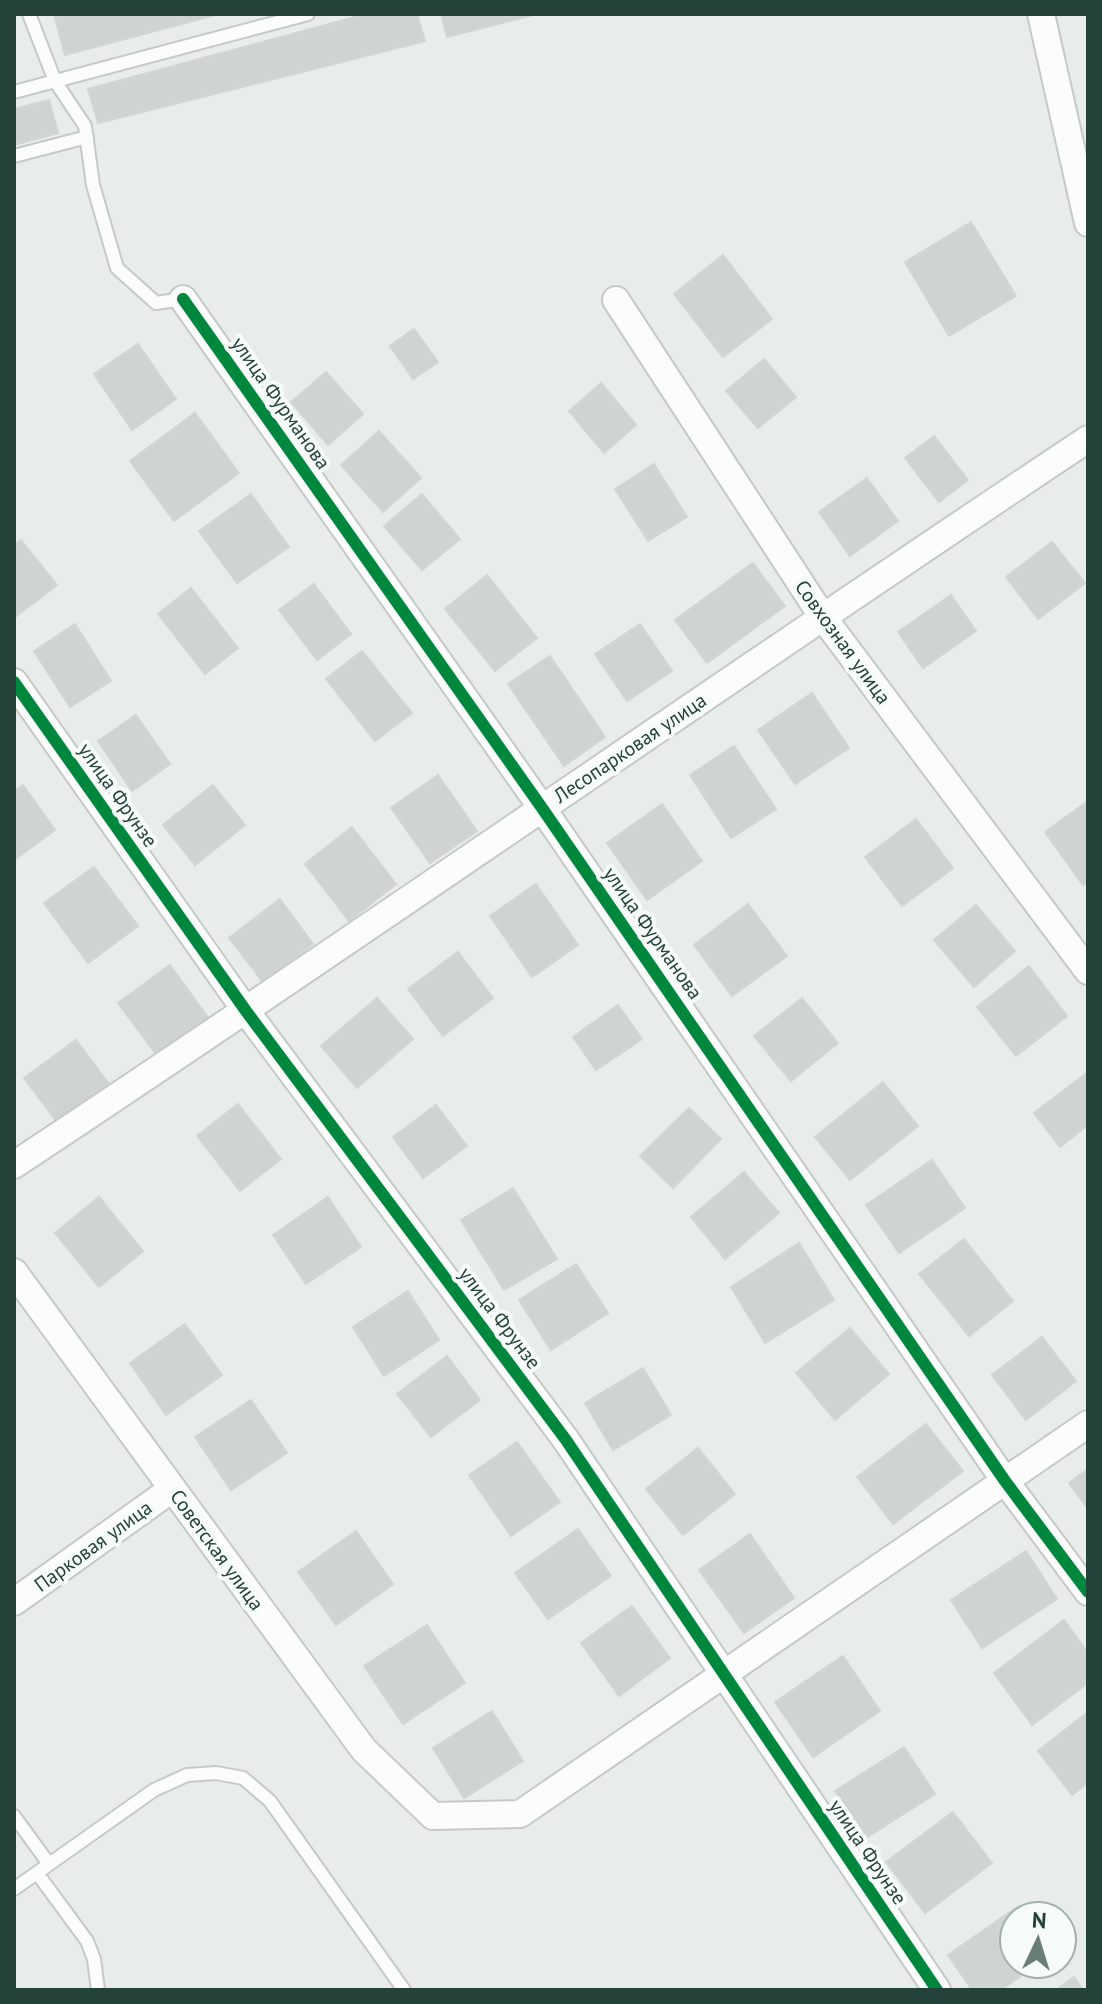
<svg xmlns="http://www.w3.org/2000/svg" width="1102" height="2004" viewBox="0 0 1102 2004" font-family="'PT Sans',sans-serif">
<rect width="100%" height="100%" fill="#e8edeb"/>
<path fill="#cfd4d2" stroke="#d1d6d4" stroke-width="2" d="M54,14H219L65,55Z
M366,14H417L425,41L98,123L88,89Z
M441,14H537L447,37Z
M49,100L58,133L14,145V109Z
M971,222L1016,296L949,336L905,262Z
M723,255L772,319L723,357L674,294Z
M414,329L438,362L413,379L390,346Z
M138,344L176,399L132,430L94,374Z
M764,359L796,397L758,428L726,391Z
M326,372L363,414L328,445L291,402Z
M601,383L636,425L604,453L569,411Z
M195,413L239,473L174,521L130,461Z
M379,431L421,478L383,512L341,465Z
M934,436L968,480L939,502L905,458Z
M654,464L687,517L648,541L615,489Z
M867,478L898,521L850,556L819,512Z
M251,494L289,547L237,583L199,531Z
M422,494L460,539L422,570L384,526Z
M21,540L57,585L14,618V545Z
M1052,542L1085,583L1038,619L1006,577Z
M753,563L785,606L707,663L675,620Z
M487,575L537,638L495,671L445,609Z
M314,584L351,634L317,660L279,610Z
M191,588L238,648L205,674L158,614Z
M951,595L976,631L923,668L898,632Z
M75,624L111,681L70,707L34,651Z
M640,624L672,671L627,701L595,654Z
M362,651L412,713L375,741L326,679Z
M550,656L605,737L564,766L508,684Z
M812,693L849,748L795,784L758,730Z
M136,715L170,764L132,791L98,741Z
M734,746L776,809L731,838L690,775Z
M438,775L477,831L430,863L391,808Z
M23,785L55,830L14,860V791Z
M213,785L245,825L195,865L163,825Z
M1088,801V881L1083,885L1045,832Z
M662,804L702,861L647,900L607,843Z
M916,819L953,868L902,906L865,857Z
M352,827L396,884L349,921L305,864Z
M94,867L138,926L88,963L44,903Z
M536,884L578,945L532,977L490,916Z
M280,899L313,944L263,982L229,938Z
M748,904L787,956L732,996L694,945Z
M976,905L1015,951L974,987L934,940Z
M458,952L493,998L443,1036L408,989Z
M170,965L209,1019L158,1057L118,1003Z
M1029,966L1067,1016L1016,1056L977,1007Z
M377,998L413,1039L357,1088L321,1046Z
M802,998L838,1043L791,1081L754,1036Z
M618,1005L642,1039L596,1070L573,1037Z
M76,1040L109,1084L57,1122L24,1078Z
M1088,1072V1125L1060,1147L1034,1113Z
M883,1082L918,1126L850,1180L815,1137Z
M238,1104L281,1159L240,1191L197,1136Z
M436,1105L467,1146L423,1178L393,1137Z
M689,1108L721,1139L673,1188L640,1156Z
M932,1160L965,1208L899,1253L866,1205Z
M744,1172L779,1213L725,1259L691,1217Z
M513,1188L557,1259L504,1290L461,1220Z
M99,1197L143,1251L99,1287L55,1233Z
M328,1197L361,1247L306,1284L273,1235Z
M964,1239L1013,1301L969,1336L919,1274Z
M799,1243L834,1300L765,1343L731,1287Z
M576,1264L608,1313L551,1350L519,1300Z
M408,1291L439,1340L384,1376L353,1327Z
M185,1324L222,1375L166,1415L130,1363Z
M850,1328L889,1374L835,1420L796,1373Z
M1042,1337L1076,1381L1026,1420L992,1375Z
M447,1356L480,1400L431,1437L397,1394Z
M643,1368L671,1415L613,1450L585,1403Z
M251,1400L287,1453L231,1490L195,1437Z
M926,1424L963,1471L893,1524L857,1477Z
M517,1442L560,1502L511,1536L469,1475Z
M698,1448L735,1494L683,1535L646,1489Z
M1088,1469V1509L1069,1483Z
M578,1529L611,1576L548,1619L515,1573Z
M356,1531L393,1584L336,1625L298,1572Z
M750,1534L794,1598L744,1633L699,1570Z
M1026,1551L1057,1599L982,1648L951,1600Z
M632,1606L670,1658L619,1696L581,1643Z
M1064,1620L1088,1653V1683L1032,1725L994,1673Z
M427,1625L465,1683L403,1724L364,1666Z
M843,1656L880,1711L813,1757L775,1702Z
M492,1711L523,1761L464,1798L433,1748Z
M1088,1712V1783L1072,1795L1038,1751Z
M904,1747L935,1794L866,1838L835,1791Z
M953,1812L992,1863L925,1913L886,1862Z
M1017,1907L1024,1916H1014V1964H1037L1001,1990H972L948,1955Z
M1074,1977L1083,1990H1056Z"/>
<g fill="none" stroke-linecap="round" stroke-linejoin="round">
<defs>
<path id="service" d="M29,14L55,81L85,126L93,185L117,268L156,303L183,299
M14,92L308,14
M14,156L87,137
M14,1816L49,1864
M37,1873L87,1941L94,1959L98,1990
M14,1889L154,1790L187,1775L216,1773L243,1778L270,1801L404,1990"/>
<path id="minor" d="M1041,14L1088,223
M183,299L542,808L1005,1481L1088,1592
M616,300L822,616L1088,971
M14,682L246,1011L566,1440L937,1990
M14,1165C374,927 728,678 1088,439
M14,1272L364,1750L433,1816L520,1814L1088,1424
M14,1602L172,1489"/>
</defs>
<use href="#service" stroke="#c5cac8" stroke-width="16"/>
<use href="#minor" stroke="#c5cac8" stroke-width="30"/>
<use href="#service" stroke="#fcfcfc" stroke-width="12"/>
<use href="#minor" stroke="#fcfcfc" stroke-width="26"/>
<defs>
<path id="cycleway" d="M183,299L542,808L1005,1481L1088,1592
M14,682L246,1011L566,1440L937,1990"/>
</defs>
<use href="#cycleway" stroke="#f7fbf9" stroke-width="17"/>
<use href="#cycleway" stroke="#00873e" stroke-width="12"/>
</g>
<g text-anchor="middle" stroke-width="8" stroke-linejoin="round" paint-order="stroke">
<g font-size="20" fill="#24423a" stroke="#f7fbf9">
<text transform="translate(281 403) rotate(55)" y="7">улица Фурманова</text>
<text transform="translate(843 642) rotate(54)" y="7">Совхозная улица</text>
<text transform="translate(630 748) rotate(-34)" y="7">Лесопарковая улица</text>
<text transform="translate(118 795) rotate(55)" y="7">улица Фрунзе</text>
<text transform="translate(653 933) rotate(55)" y="7">улица Фурманова</text>
<text transform="translate(500 1318) rotate(53)" y="7">улица Фрунзе</text>
<text transform="translate(93 1546) rotate(-36)" y="7">Парковая улица</text>
<text transform="translate(217 1550) rotate(54)" y="7">Советская улица</text>
<text transform="translate(868 1852) rotate(56)" y="7">улица Фрунзе</text>
</g>
</g>
<rect width="1102" height="2004" fill="none" stroke="#24423a" stroke-width="32"/>
<g transform="translate(1038 1940) rotate(4)"><circle r="38" fill="#f7fbf9" stroke="#a3b1ad" stroke-width="2"/>
<path d="M0-6L14 30L0 20L-14 30Z" fill="#697e78"/>
<text y="-12" font-size="22" font-weight="bold" text-anchor="middle" fill="#24423a">N</text>
</g>
</svg>
